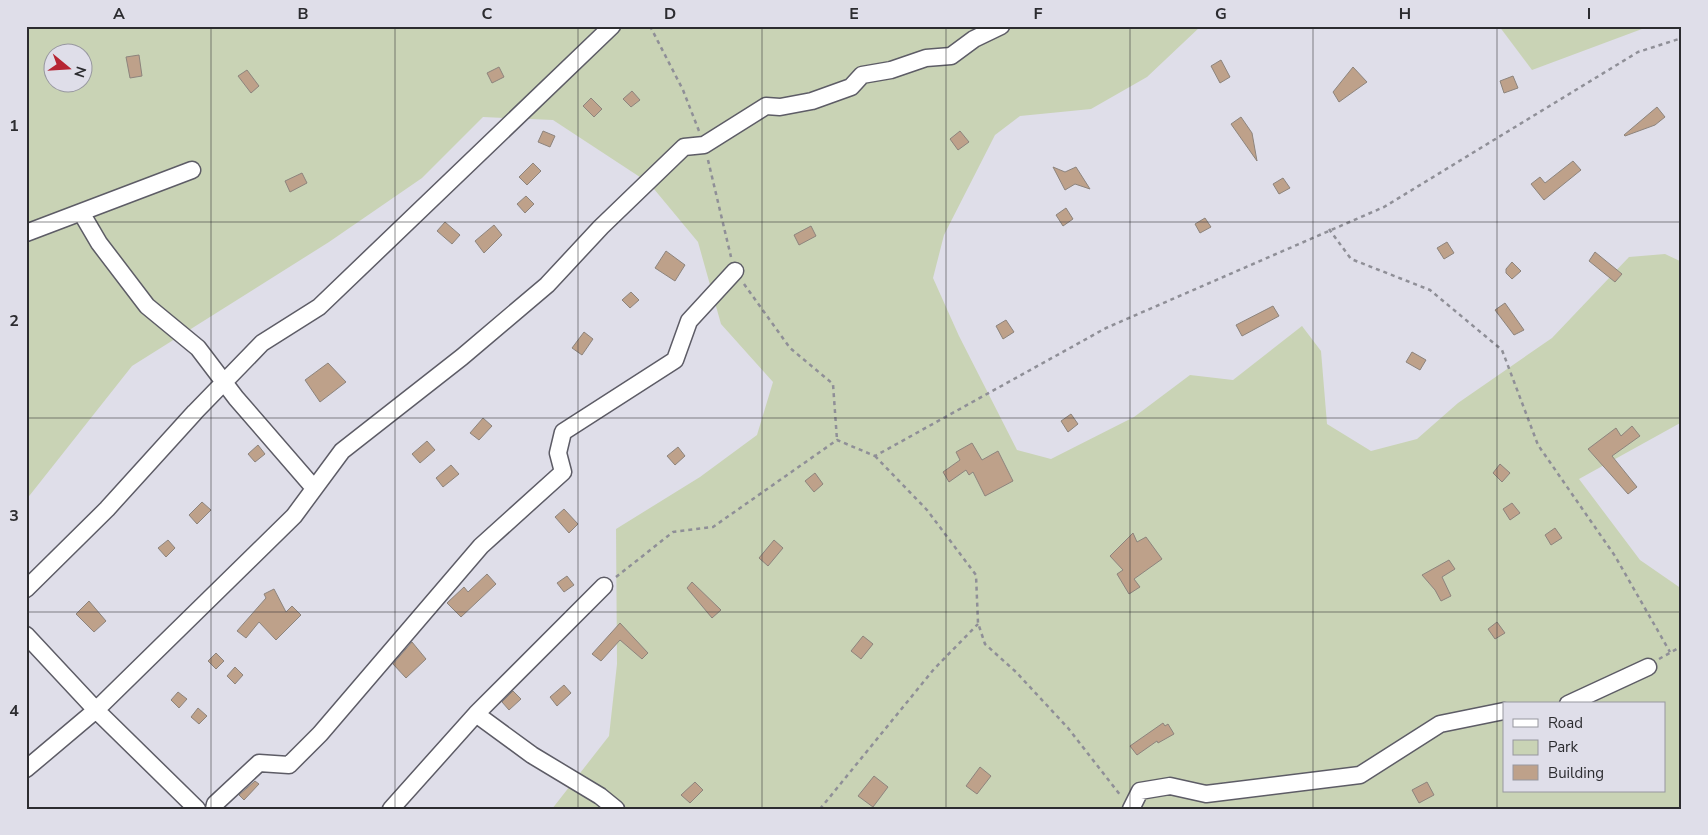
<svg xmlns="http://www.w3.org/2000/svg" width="1708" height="835" viewBox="0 0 1708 835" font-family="'Nunito Sans',sans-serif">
<rect width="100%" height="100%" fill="#dfdee9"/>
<path fill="#c9d3b5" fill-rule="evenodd" d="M26,26H1201L1147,77L1091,109L1020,116L995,135L944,235L933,278L959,336L1017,450L1051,459L1134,417L1190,375L1233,380L1302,326L1321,351L1327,424L1371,451L1417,439L1458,403L1552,338L1629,257L1665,254L1682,262V422L1579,479L1640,560L1682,589V809H552L609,736L617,664L616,529L700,477L757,435L773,382L721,324L698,242L649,183L553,120L483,117L422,178L329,242L132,366L26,500ZM52,52H82V82H52ZM1504,704H1664V791H1504Z
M1499,26H1650L1532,70Z"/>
<path fill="#bea18a" stroke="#8d847d" d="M139,55L142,76L130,78L126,57Z
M1221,60L1230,77L1220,83L1211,66Z
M499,67L504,77L492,83L487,73Z
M1353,67L1367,82L1339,102L1333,92Z
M247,70L259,86L251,93L238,76Z
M1513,76L1518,88L1504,93L1500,81Z
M632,91L640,100L631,107L623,99Z
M591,98L602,109L594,117L583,106Z
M1657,107L1665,117L1655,125L1625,136L1624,135Z
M1241,117L1252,133L1257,161L1231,124Z
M543,131L555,136L550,147L538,142Z
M960,131L969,142L958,150L950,139Z
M1573,161L1581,170L1544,200L1531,184L1540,177L1545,183Z
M533,163L541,171L527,185L519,177Z
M1053,167L1065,172L1076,167L1090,189L1075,184L1065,190Z
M302,173L307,183L290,192L285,181Z
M1283,178L1290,188L1279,194L1273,184Z
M526,196L534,204L525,213L517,204Z
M1066,208L1073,219L1063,226L1056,215Z
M1205,218L1211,227L1200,233L1195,224Z
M445,222L460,235L452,244L437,231Z
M494,225L502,235L484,253L475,241Z
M811,226L816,236L799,245L794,235Z
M1447,242L1454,253L1444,259L1437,248Z
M666,251L685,265L675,281L655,268Z
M1595,252L1622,274L1615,282L1589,261Z
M1512,262L1521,271L1512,279L1506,273V269Z
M631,292L639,300L630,308L622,300Z
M1505,303L1524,330L1514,335L1495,310Z
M1273,306L1279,316L1242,336L1236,325Z
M1006,320L1014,332L1003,339L996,326Z
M584,332L593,339L582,355L572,348Z
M1412,352L1426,360L1420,370L1406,362Z
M328,363L346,382L320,402L305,380Z
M1071,414L1078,424L1068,432L1061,421Z
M483,418L492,426L479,440L470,433Z
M1632,426L1640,436L1612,456L1637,487L1628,494L1588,449L1616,428L1621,436Z
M427,441L435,450L420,463L412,454Z
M972,443L982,460L998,451L1013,481L985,496L973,472L969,475L966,470L949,482L943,472L960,460L956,452Z
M258,445L265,454L255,462L248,454Z
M678,447L685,456L675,465L667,456Z
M1500,464L1510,473L1502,482L1493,473Z
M451,465L459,474L443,487L436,478Z
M815,473L823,484L814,492L805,481Z
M202,502L211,510L197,524L189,515Z
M1512,503L1520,513L1510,520L1503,509Z
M564,509L578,524L569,533L555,517Z
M1555,528L1562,538L1551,545L1545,535Z
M1133,533L1137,542L1146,537L1162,559L1134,579L1140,587L1129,594L1117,574L1123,570L1110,556Z
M168,540L175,548L166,557L158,548Z
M774,540L783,548L768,566L759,558Z
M1449,560L1455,569L1442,577L1451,596L1441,601L1435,590L1422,575Z
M487,574L496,584L461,617L447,603L464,587L468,592Z
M567,576L574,585L564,592L557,583Z
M692,582L721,610L712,618L687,588Z
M274,589L286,612L292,606L301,615L276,640L259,622L246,638L237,631L266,598L264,594Z
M89,601L106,621L94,632L76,614Z
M1497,622L1505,633L1495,639L1488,629Z
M620,623L648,653L642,659L620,640L601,661L592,654Z
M863,636L873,644L861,659L851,651Z
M412,642L426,659L406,678L393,664Z
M216,653L224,661L216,669L208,661Z
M235,667L243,675L235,684L227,676Z
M564,685L571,693L557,706L550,697Z
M513,691L521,699L509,710L502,702Z
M178,692L187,699L179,708L171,700Z
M198,708L207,716L199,724L191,717Z
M1163,723L1165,726L1168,724L1174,734L1158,743L1157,741L1137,755L1130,746Z
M980,767L991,776L977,794L966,786Z
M874,776L888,787L873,807L858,796Z
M255,781L259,784L244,800L239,795Z
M695,782L703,790L690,803L681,795Z
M1427,782L1434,795L1419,803L1412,790Z"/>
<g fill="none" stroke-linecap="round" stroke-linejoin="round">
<defs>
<path id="minor" d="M82,214L99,243L147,306L198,348L236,398L314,488
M26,233L192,170
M26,589L107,509L195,412L262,343L319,307L612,26
M26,635L96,710L197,809
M1568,704L1648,667
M476,714L532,755L600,796L616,809
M26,769L96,710L294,516L342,451L462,357L547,285L601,227L684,147L704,145L766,106L780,107L812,101L851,87L862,75L891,70L926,58L951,56L974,39L1001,26
M214,809L215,804L259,763L289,765L320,734L481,546L563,472L558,453L563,432L675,360L689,321L735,271
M391,809L476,714L604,586
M1131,809L1140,791L1170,786L1206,794L1360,775L1440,724L1504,711"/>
</defs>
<use href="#minor" stroke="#5d5c66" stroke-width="19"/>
<path stroke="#8f8f97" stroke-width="2.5" stroke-dasharray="4 4" stroke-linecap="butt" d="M650,26L683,90L699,131
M708,160L731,257
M1329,229L1351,259L1430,290L1502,350L1538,445L1615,556L1670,652
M744,284L790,348L833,384L837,440
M875,456L927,510L976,575L978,623L985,644L1016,672L1068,728L1121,796
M616,577L673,532L713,527L837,440L875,456L1106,328L1384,207L1638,52L1682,38
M1659,659L1682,646
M820,809L934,669L978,624"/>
<use href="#minor" stroke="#fff" stroke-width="16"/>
</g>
<path fill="none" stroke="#2c2c30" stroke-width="1" stroke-opacity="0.55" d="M211,26V809M395,26V809M578,26V809M762,26V809M946,26V809M1130,26V809M1313,26V809M1497,26V809M26,222H1682M26,418H1682M26,612H1682"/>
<rect width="1708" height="835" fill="none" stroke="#dfdee9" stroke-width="55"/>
<rect x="1503" y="702" width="162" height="90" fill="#dfdee9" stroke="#97979f"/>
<rect x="1513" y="719" width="25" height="8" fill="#ffffff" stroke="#97979f"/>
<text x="1548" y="728" font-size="15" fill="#2c2c30">Road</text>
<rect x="1513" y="740" width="25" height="15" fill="#c9d3b5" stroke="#97979f"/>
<text x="1548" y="752" font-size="15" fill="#2c2c30">Park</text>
<rect x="1513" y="765" width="25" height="15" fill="#bea18a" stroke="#97979f"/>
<text x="1548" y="778" font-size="15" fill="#2c2c30">Building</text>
<g transform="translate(68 68) rotate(108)"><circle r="24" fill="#dfdee9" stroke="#97979f"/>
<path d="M0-4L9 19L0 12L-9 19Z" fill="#b62533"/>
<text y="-8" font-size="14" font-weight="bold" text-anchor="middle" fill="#2c2c30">N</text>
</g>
<rect x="28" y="28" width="1652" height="780" fill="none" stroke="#2c2c30" stroke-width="2"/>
<g font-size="16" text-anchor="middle" font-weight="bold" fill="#2c2c30">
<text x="119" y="19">A</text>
<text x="303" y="19">B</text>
<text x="487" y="19">C</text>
<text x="670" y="19">D</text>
<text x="854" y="19">E</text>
<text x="1038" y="19">F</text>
<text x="1221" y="19">G</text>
<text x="1405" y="19">H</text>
<text x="1589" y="19">I</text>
<text x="14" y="131">1</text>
<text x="14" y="326">2</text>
<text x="14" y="521">3</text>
<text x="14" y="716">4</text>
</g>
</svg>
